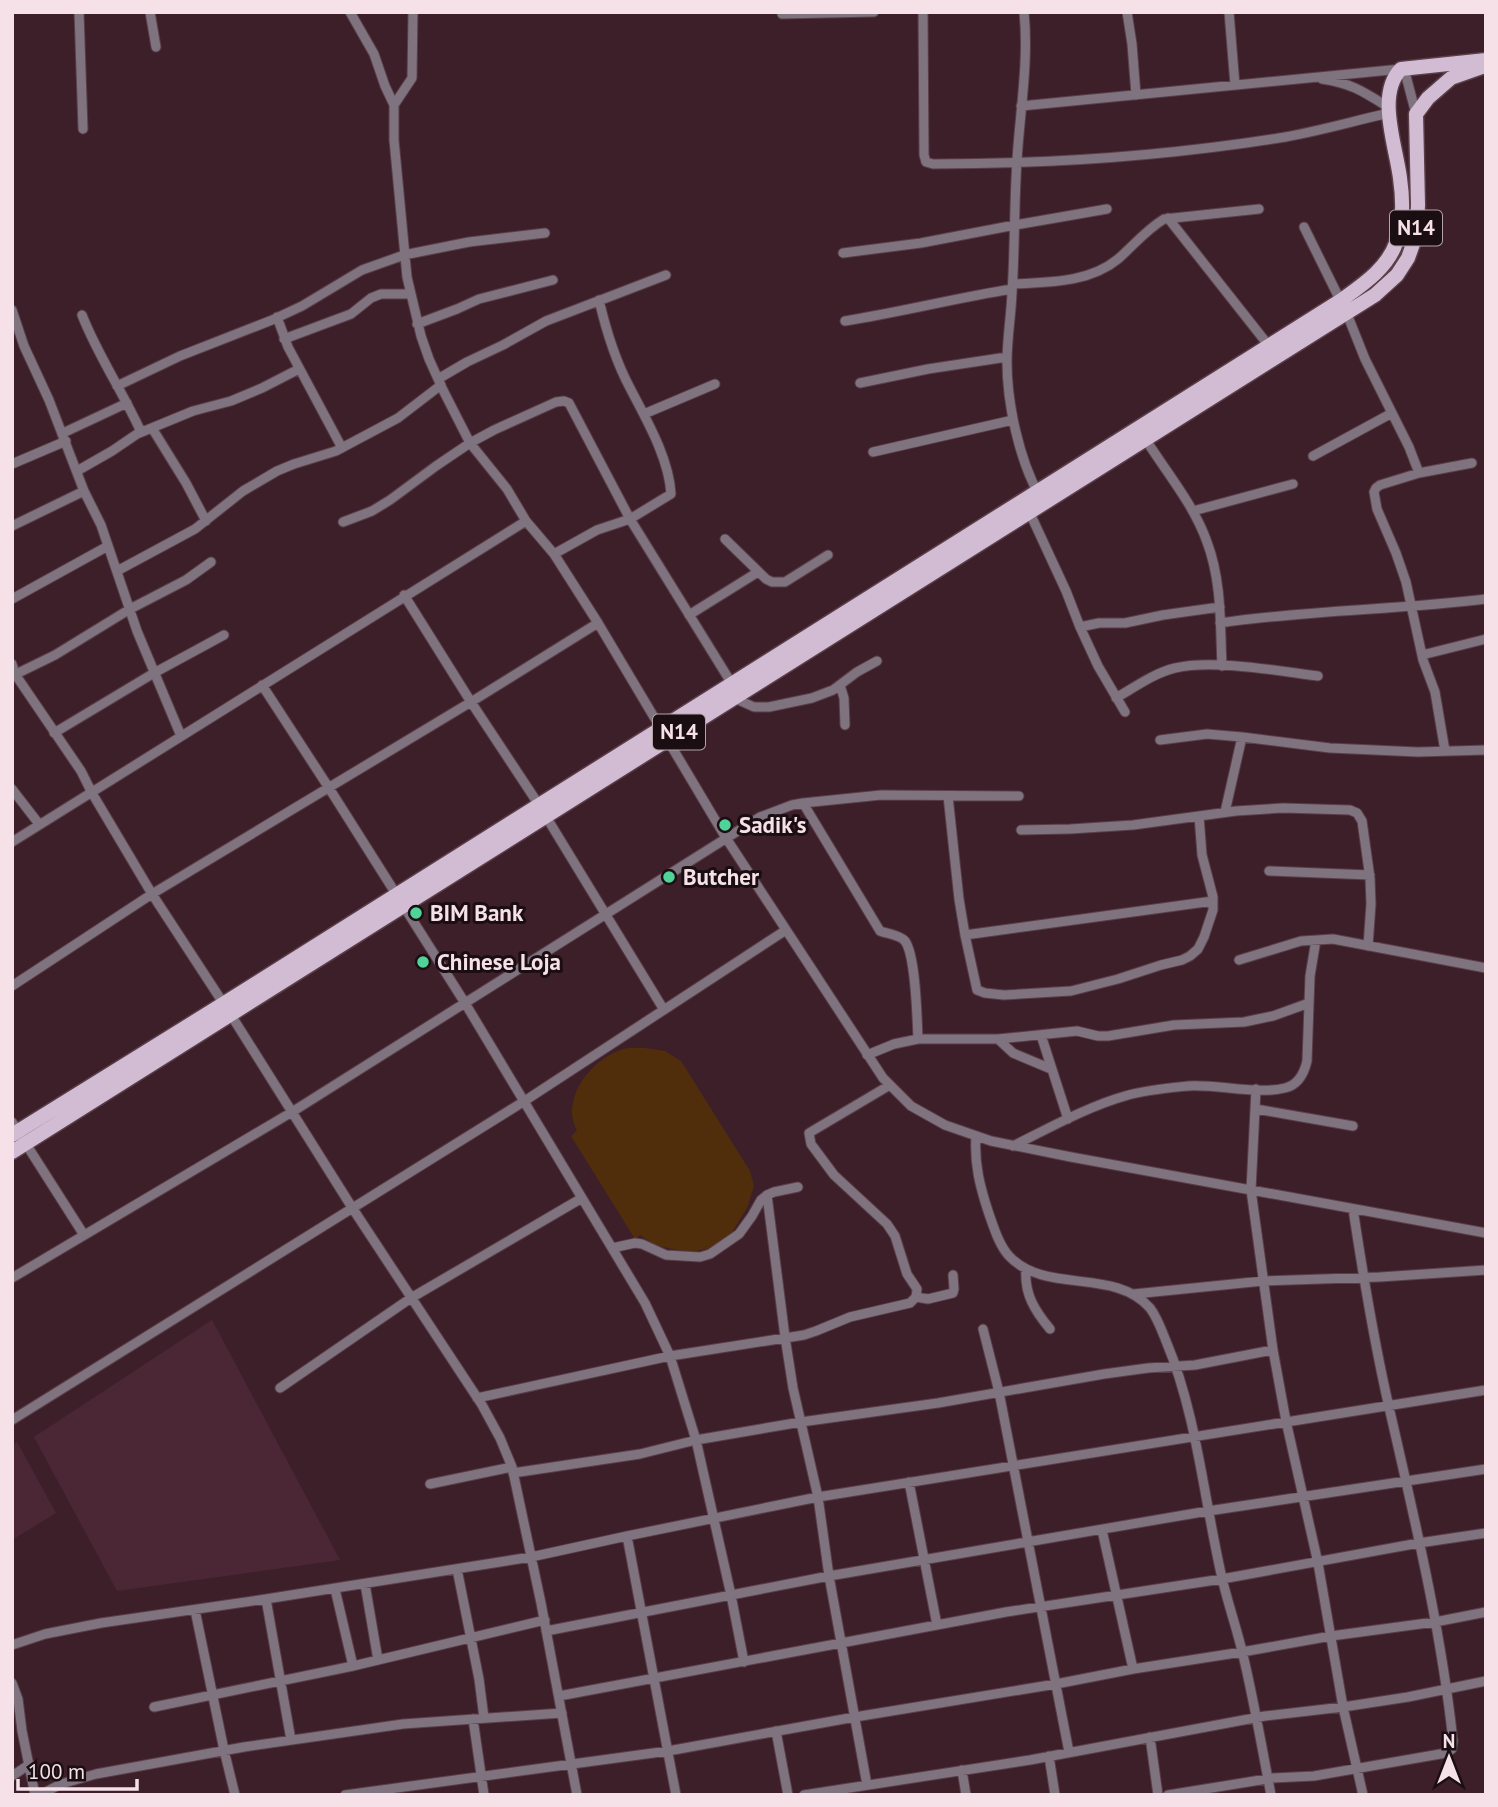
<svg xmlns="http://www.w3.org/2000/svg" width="1498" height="1807" viewBox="0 0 1498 1807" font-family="'PT Sans',sans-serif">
<rect width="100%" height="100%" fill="#3d1f2a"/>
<path fill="#4b2735" d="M212,1320L340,1560L117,1591L34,1437Z
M17,1442L56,1513L12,1540V1445Z"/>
<path fill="#502e0b" d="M645,1048L665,1051L681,1061L750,1171L754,1186L747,1208L729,1237L710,1248L691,1252L672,1249L655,1245L640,1235L635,1239L571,1136L577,1131C575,1127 573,1121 572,1115C571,1085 596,1058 623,1049C630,1047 638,1048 645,1048Z"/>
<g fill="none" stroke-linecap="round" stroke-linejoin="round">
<defs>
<path id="minor" d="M79,12L83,129
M150,12L156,47
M350,12L374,54L385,86L394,105V140L407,277L421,336L429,359L443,390L470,443L507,489L526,521L554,554L598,623L726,838L883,1078L911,1106L945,1125L991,1141L1071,1157L1486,1233
M923,12L924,155L926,162L933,164C1049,164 1165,156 1279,138C1316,132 1353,121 1389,113
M1024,12C1029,61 1020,111 1017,160C1014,205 1015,249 1012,293C1011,316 1007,339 1007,362C1007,403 1019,459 1039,495
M1127,12L1132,44L1136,95
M1229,12L1235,85
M782,14L874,12
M1322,79C1351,83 1364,92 1388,107
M394,105L412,78L413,12
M1021,106L1401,69L1406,76L1416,114
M1168,218L1269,346
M1304,227L1347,314L1365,359L1409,447L1419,473
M843,253L921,243L1015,225L1107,209
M1013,284C1048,282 1089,283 1118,259C1134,245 1146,230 1164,219L1259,209
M12,310L24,346L49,400L84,491L101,525L137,631L181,736
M82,315C98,356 123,392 141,432
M277,317L288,347L342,448
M845,321C901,312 956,298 1012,289
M417,324L457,309L479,299L553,280
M284,339L351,314L371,298L381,294H411
M438,379L467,362L503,345L546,321L666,275
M860,383L928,369L1007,357
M117,386L180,356L272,320L302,306L362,270L404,255L469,242L545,233
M644,414L715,384
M152,428L186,483L206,521
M63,433L127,403
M1146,440C1167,473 1194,505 1207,542C1222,582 1220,624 1222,666
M873,452L1013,420
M1313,456L1392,413
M12,464L66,441
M77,471L112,451L137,434L193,411L231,401L262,388L299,369
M1028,509L1066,591L1080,627L1098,666L1125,712
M1193,511L1293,484
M343,522L372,511L390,500L436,466L470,443L494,430L556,402L564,401L569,403L630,519L732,684
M12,526L84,491
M725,539L766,579L772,582H785L828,555
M554,554L597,530L630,519L671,494C669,458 646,419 630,388C615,360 606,330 599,300
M117,571L195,529L243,491L277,471L294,464L336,451L398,418L441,385
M404,595L471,702L539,805L664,1010
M12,599L108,546
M689,615L758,572
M1220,623C1308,610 1397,610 1486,599
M1080,627L1099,623H1125L1163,615L1220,607
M1422,655L1486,639
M12,664L15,674L81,771L92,793L152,894L231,1015L353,1209L482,1405L500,1438L512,1467L541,1603L577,1795
M12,676L55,655L130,609L186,580L211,562
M262,685L329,788L465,1003L645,1303L670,1356L696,1440L731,1595L744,1662
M840,685L844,698L845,725
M734,698L754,707H769L812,698L833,690L857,672L877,661
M1116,698C1135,687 1154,673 1175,668C1213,659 1279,671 1318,676
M54,733L154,673L224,635
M1160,740L1207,734L1242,737L1330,748L1418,752L1486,750
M1445,751L1435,692L1423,660L1406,582L1396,553L1377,509L1374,492L1376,488L1380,485L1419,473L1472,463
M12,789L39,824
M948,796L959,899L965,935L977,990L985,993L1004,995L1071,991L1118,979L1161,965L1182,960L1190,956L1198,949L1204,937L1213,910V897L1202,855L1199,816
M803,803L880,931C888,934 900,935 905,941C916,956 917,1019 918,1039
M1225,812L1242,737
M1021,830L1070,829L1133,825L1236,811L1283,808L1350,810L1357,813L1362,821L1370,878L1371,904L1368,946
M12,842L526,521
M1269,871L1370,875
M965,935L1213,901
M1239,960L1301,941L1333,939L1486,968
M12,986L152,894L471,702L598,623
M1041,1035L1068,1119
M998,1039L1013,1053L1051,1069
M867,1055L894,1044L918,1039H998L1077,1031L1098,1036H1108L1174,1025L1244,1022L1273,1016L1309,1003
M890,1085L809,1133L811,1144L834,1175L887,1224L895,1236L907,1274L917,1289L916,1297
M1256,1089L1251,1190L1273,1350L1286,1421L1318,1563L1343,1707L1363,1795
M1256,1109L1353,1126
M12,1122L84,1235
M976,1136C974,1164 980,1187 989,1214C994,1228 999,1245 1009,1256C1046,1295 1114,1267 1150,1308C1157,1317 1162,1331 1166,1341C1197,1415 1204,1500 1222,1578C1228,1604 1237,1629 1243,1655C1254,1701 1262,1748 1271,1795
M1013,1146C1047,1129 1089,1106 1125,1096C1145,1090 1168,1088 1188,1086C1219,1084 1256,1095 1285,1088C1298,1085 1304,1074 1307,1061L1310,976L1316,940
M767,1195L785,1337L793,1388L818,1497L829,1576L867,1785
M612,1248L635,1243L642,1244L666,1255L700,1257L710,1254L739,1234L752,1216L761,1200L767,1195L774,1192L798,1187
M1026,1269C1024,1294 1035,1311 1050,1329
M12,1278L292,1112L760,817L792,805L803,803L881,795L1019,796
M1134,1294L1263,1281L1380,1277L1486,1270
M983,1329L999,1392L1069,1752
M280,1388L411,1298L582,1198
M477,1398L670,1356L804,1335L816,1331L850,1317L910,1303L916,1297L928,1299L953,1293L954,1289L953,1275
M12,1420L523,1102L786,930
M513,1473L640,1454L696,1440L801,1422L938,1403L1104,1374L1148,1368L1195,1365L1273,1350
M909,1482L937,1625
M430,1484L512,1467
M1102,1530L1133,1669
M627,1536L676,1795
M457,1569L479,1679L484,1718
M365,1584L378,1660
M335,1589L353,1666
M266,1599L291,1740
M195,1610L224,1750L235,1795
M546,1631L829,1576L1208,1511L1486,1469
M12,1645L45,1634L101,1623L266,1599L531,1557L627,1536L818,1497L1486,1390
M12,1683L18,1699L22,1731L35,1795
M559,1696L1006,1612L1222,1579L1419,1543L1486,1533
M154,1707L353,1666L545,1620
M473,1719L484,1795
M776,1731L788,1795
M1150,1737L1158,1795
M1049,1756L1055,1795
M962,1770L966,1795
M12,1776L30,1764
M40,1795L61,1784L96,1774L244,1747L403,1724L562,1713
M345,1795L668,1751L855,1717L1056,1684L1133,1669L1242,1652L1331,1636L1435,1622L1486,1612
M804,1795L1030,1760L1265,1716L1343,1707L1408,1697L1486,1681
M1168,1795L1273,1778L1314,1776L1446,1753L1452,1749L1453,1741C1441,1628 1414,1517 1389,1407C1374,1342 1363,1275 1353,1209"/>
<path id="primary" d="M12,1135L223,1004L1340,301C1362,285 1387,269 1396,243C1404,223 1403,199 1400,178C1396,146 1376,94 1401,69L1486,60
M12,1152L1375,295L1397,275L1408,258L1413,244L1417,224L1418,205L1416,114L1428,98L1451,78L1485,66"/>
</defs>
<use href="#minor" stroke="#5a3e48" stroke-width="11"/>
<use href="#primary" stroke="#5a3e48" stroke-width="17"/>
<use href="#minor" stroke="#7e737e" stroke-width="9"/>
<use href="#primary" stroke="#d2bcd4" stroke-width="14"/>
</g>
<g fill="#50d398" stroke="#1b0e13" stroke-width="2.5">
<circle cx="725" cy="825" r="7"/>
<circle cx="669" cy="877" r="7"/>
<circle cx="416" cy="913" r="7"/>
<circle cx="423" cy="962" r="7"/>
</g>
<g text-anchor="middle" stroke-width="6" stroke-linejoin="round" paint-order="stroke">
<g fill="#1b0e13" stroke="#b4a2a7" stroke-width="2">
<rect x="1390" y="210.5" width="52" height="35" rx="5"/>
<rect x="653" y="714.5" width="52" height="35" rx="5"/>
</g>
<g font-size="21" font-weight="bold" fill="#f5e1e7">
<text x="1416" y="235">N14</text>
<text x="679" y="739">N14</text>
</g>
<g font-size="23" font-weight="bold" fill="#f5e1e7" stroke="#1b0e13" text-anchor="start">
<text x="739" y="833">Sadik's</text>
<text x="683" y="885">Butcher</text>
<text x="430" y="921">BIM Bank</text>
<text x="437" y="970">Chinese Loja</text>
</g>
</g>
<rect width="1498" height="1807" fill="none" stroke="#f5e1e7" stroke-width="28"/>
<g transform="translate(1449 1758)" stroke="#1b0e13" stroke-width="5" paint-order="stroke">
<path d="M0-5L12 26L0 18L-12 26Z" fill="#f5e1e7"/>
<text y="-10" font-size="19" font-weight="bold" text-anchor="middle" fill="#f5e1e7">N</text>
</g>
<path d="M18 1779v10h119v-10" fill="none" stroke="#f5e1e7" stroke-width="3.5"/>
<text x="28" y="1779" font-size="21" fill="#f5e1e7" stroke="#1b0e13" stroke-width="5" paint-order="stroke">100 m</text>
</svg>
